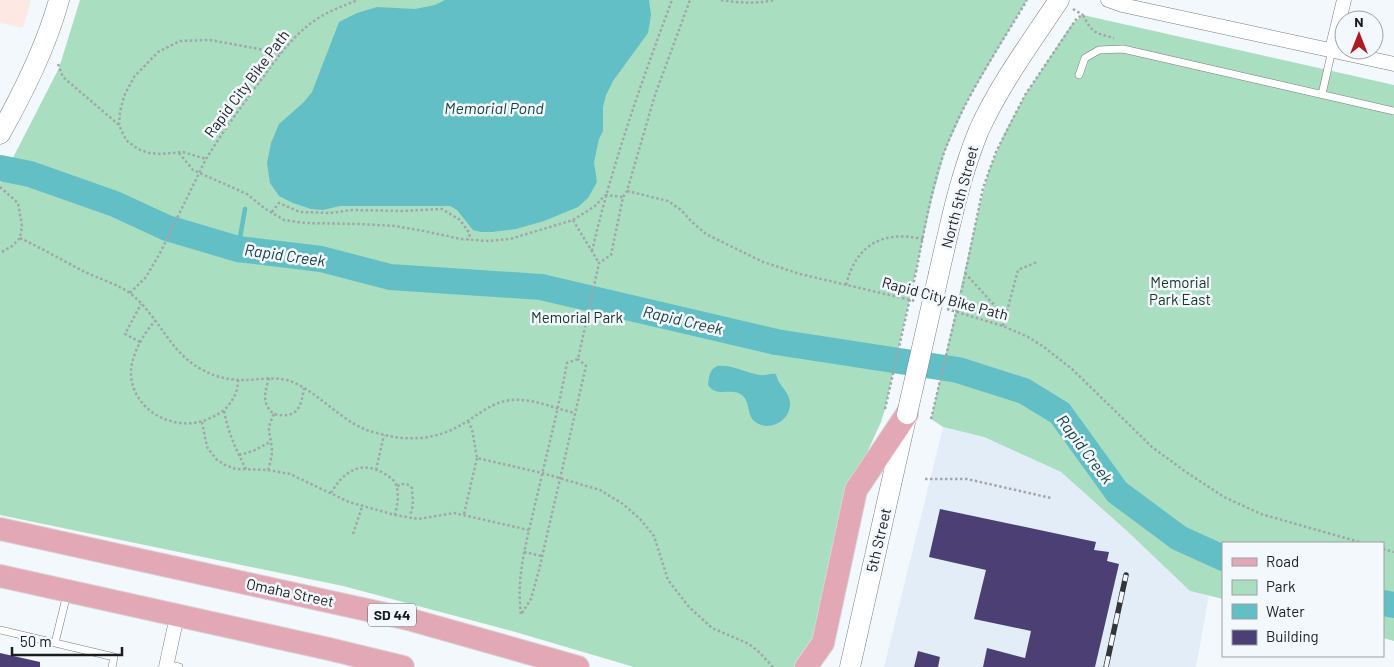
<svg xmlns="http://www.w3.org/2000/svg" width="1394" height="667" viewBox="0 0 1394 667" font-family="Barlow,sans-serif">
<rect width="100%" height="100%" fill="#f3f8fd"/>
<path fill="#e3edf8" d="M943,427L984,437L1061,472L1127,531L1190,591L1209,596L1196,667H884Z"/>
<path fill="#fde8e3" d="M0,0H31L23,28L0,23Z"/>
<path fill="#a9dec1" d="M80,0H1027L968,100L945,151L932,199L885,409L881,422L860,468L814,634C809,646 803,658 794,667H634L512,631L343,586L0,515V183L59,68Z
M1083,15L1394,85V641L1383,638V543H1223V599L1190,591L1127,531L1061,472L984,437L943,427L931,419L978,212L989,170L1005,132L1025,95L1071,25Z"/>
<path fill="#62bfc5" d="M445,0H649L651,15L648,33L613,81L606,95L603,107V131L599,139L594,162L597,182L588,198L578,207L544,221L516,229L492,232H481L473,230L457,210L450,206H340L323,210L311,209L293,203L279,196L270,183L267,163L271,143L279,124L304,102L312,92L339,22L357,13L377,7L415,9L435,5Z
M717,366C733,364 745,373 760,375C766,376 770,373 776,374C778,386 791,392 790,405C789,423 766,433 753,420C747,413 750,403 743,396C732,386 718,399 708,385C709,377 709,370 717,366Z"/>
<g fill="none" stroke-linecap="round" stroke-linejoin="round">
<path stroke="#62bfc5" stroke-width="4.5" d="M238,249L245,209"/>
<path stroke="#62bfc5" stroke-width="26" d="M0,168L30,174L115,204L167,228L238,249L321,259L390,277L541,287L776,342L958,370L1024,391L1060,413L1117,492L1179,538L1223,558
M1383,603L1394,605"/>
</g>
<path fill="#4b3f74" d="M940,509L1096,542L1094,550L1109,552L1107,561L1119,564L1095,667H983L987,648L1025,658L1031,631L974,619L986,570L929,557Z
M918,651L940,657L938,667H914Z
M0,653L40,662V667H0Z"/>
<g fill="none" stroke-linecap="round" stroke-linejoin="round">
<defs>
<path id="service" d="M1079,75L1085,58L1099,50L1123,49L1394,111
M1322,94L1332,50
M0,630L114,657L112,667
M55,643L67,594
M166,664L179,667"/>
<path id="minor" d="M1108,0L1122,5L1394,64
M1332,50L1344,0
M166,667L177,616"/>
<path id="secondary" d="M0,134C24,91 46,47 59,0
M939,273C950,225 960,176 979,130C1000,84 1031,42 1059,0
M850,667L906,418"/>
<path id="primary" d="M0,529L408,619L578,667
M0,576L329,649L403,667
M806,667L823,643L856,490L907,414"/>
</defs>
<use href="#service" stroke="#787c81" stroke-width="8"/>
<use href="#minor" stroke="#787c81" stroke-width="15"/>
<use href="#secondary" stroke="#787c81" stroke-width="21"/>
<use href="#primary" stroke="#d6d6d6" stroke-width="24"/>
<path stroke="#a2a5a9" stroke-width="2.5" stroke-dasharray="2.5 2.5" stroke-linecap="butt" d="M721,0C739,3 756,4 774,0
M1073,9L1083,15
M58,64L63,77L119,125L126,140L138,149L149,153L161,154L183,152L206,159
M119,125L120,112L124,96L134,77L158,52L180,41L210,40L281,53
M179,153L193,170L247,194L264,208L284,220L305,223L360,224L395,226L424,231L461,239L488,241L510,239L573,220L599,263
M0,187L18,203L22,226L20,238L12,246L0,253
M627,191L668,201L681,210L692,222L706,234L763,262L800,274L915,301
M605,195L623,197
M272,212L279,203L300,212L330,213L352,210L402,211L442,209L460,220L470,234L468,240
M573,220L595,206L605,195
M20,238C41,248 62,260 83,271C97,278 120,285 131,294C159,316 170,354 203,370C215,377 229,380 243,380C260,380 278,375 295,383C320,395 338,417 364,429C371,432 381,434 389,436C413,441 438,438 459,426C474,418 488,405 505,401C529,396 552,408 575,413
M592,251C612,165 641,83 672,0
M916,272C924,232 931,189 945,150C965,97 998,49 1027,0
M965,273L1006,318
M963,284L983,188L996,152L1025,95L1077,18L1083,15C1092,33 1095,33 1114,38
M846,285C856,245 882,230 923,239
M130,293L146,277L160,253L206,159C222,133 240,108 258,84C275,61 290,38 314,21C328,11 343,6 358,0
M947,309L1003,326L1028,337L1044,347L1072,369L1152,447L1186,472L1224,497L1261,514L1363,543
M156,320C142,335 127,361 132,382C139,415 179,432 208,419C215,416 222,413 227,407C234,399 238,391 238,380
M1003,326L1018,270L1037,262
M140,342L125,334L141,304
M269,378C265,392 261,404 274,414C297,419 301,408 304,388
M224,411C228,432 236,450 246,469
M468,421L472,429L477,458L542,473L600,490L623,504L640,519L654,536L668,580L689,607L712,628L749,644L758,651L773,667
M202,422L207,447L216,459L225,465L236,469L268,470L290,474L349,502L395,515L418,519L454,513L529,530
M239,455L253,451L270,442
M268,470C270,464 272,456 272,450C271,433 265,432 274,414
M376,470L384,435
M925,479H967L1051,498
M397,486C404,483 407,483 412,488L413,505L410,516
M331,493C343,472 361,459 385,474C390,477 396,481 397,488C399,497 397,506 395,515
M464,514L477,458
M353,534L362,507
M1383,549L1394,552
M524,552L542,556
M522,613L531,599L539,570L586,366L578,359
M521,614C516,578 526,544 534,509C545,460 558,412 567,363L578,359L599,263L611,255L623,197L627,191L655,95L690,0"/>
<use href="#service" stroke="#fff" stroke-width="7"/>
<use href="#minor" stroke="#fff" stroke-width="14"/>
<use href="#secondary" stroke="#fff" stroke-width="20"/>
<use href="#primary" stroke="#e3a8b5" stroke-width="22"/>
<defs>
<path id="rail" d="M1106,667L1126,575"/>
</defs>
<use href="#rail" stroke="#343538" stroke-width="5.5"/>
<use href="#rail" stroke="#f3f8fd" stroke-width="4" stroke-dasharray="11" stroke-linecap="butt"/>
<defs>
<path id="secondary-bridge" d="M907,414L939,273"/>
</defs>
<use href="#secondary-bridge" stroke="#787c81" stroke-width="21" stroke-linecap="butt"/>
<path stroke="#a2a5a9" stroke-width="2.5" stroke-dasharray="2.5 2.5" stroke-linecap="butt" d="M885,409L916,272
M931,419L963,284"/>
<use href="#secondary-bridge" stroke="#fff" stroke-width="20"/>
</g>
<g text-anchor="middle" stroke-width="5" stroke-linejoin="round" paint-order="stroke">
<rect fill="#f3f8fd" stroke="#5c5e61" stroke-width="1" x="368" y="603.5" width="48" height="23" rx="4"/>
<g font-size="14" font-weight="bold" fill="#1b1c1e">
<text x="392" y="620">SD 44</text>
</g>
<g font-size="15" fill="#1b1c1e" stroke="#f3f8fd">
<text transform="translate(247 84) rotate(-53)" y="5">Rapid City Bike Path</text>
<text transform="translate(960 197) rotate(-75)" y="5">North 5th Street</text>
<text transform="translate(945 299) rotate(15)" y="5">Rapid City Bike Path</text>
<text transform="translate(879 540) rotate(-77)" y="5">5th Street</text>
<text transform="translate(290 593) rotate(12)" y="5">Omaha Street</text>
</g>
<g font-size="15" fill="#163526" stroke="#f3f8fd">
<text x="1180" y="288">Memorial<tspan x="1180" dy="17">Park East</tspan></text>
<text x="577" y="323">Memorial Park</text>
</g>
<g font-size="16" font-style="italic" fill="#174245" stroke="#f3f8fd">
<text x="494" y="114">Memorial Pond</text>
<text transform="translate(285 255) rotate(8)" y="6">Rapid Creek</text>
<text transform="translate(683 320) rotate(13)" y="6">Rapid Creek</text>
<text transform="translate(1085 449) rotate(53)" y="6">Rapid Creek</text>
</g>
</g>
<rect x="1222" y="542" width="162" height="115" fill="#f3f8fd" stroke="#9da0a4"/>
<rect x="1232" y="558" width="25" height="8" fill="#e3a8b5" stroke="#9da0a4"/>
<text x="1266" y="567" font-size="15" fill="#1b1c1e">Road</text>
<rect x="1232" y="580" width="25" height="15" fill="#a9dec1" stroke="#9da0a4"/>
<text x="1266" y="592" font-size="15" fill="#1b1c1e">Park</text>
<rect x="1232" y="604" width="25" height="15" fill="#62bfc5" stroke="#9da0a4"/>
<text x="1266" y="617" font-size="15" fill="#1b1c1e">Water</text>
<rect x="1232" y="630" width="25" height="15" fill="#4b3f74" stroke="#9da0a4"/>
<text x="1266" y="642" font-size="15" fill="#1b1c1e">Building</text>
<g transform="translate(1359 35)"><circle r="24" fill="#f3f8fd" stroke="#9da0a4"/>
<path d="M0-4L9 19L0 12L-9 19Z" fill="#ad1a24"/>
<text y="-8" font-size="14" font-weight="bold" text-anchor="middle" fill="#1b1c1e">N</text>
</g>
<path d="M12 647v8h110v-8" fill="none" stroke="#1b1c1e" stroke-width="2.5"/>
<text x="20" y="647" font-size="15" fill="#1b1c1e" stroke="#f3f8fd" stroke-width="4" paint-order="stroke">50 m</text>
</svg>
